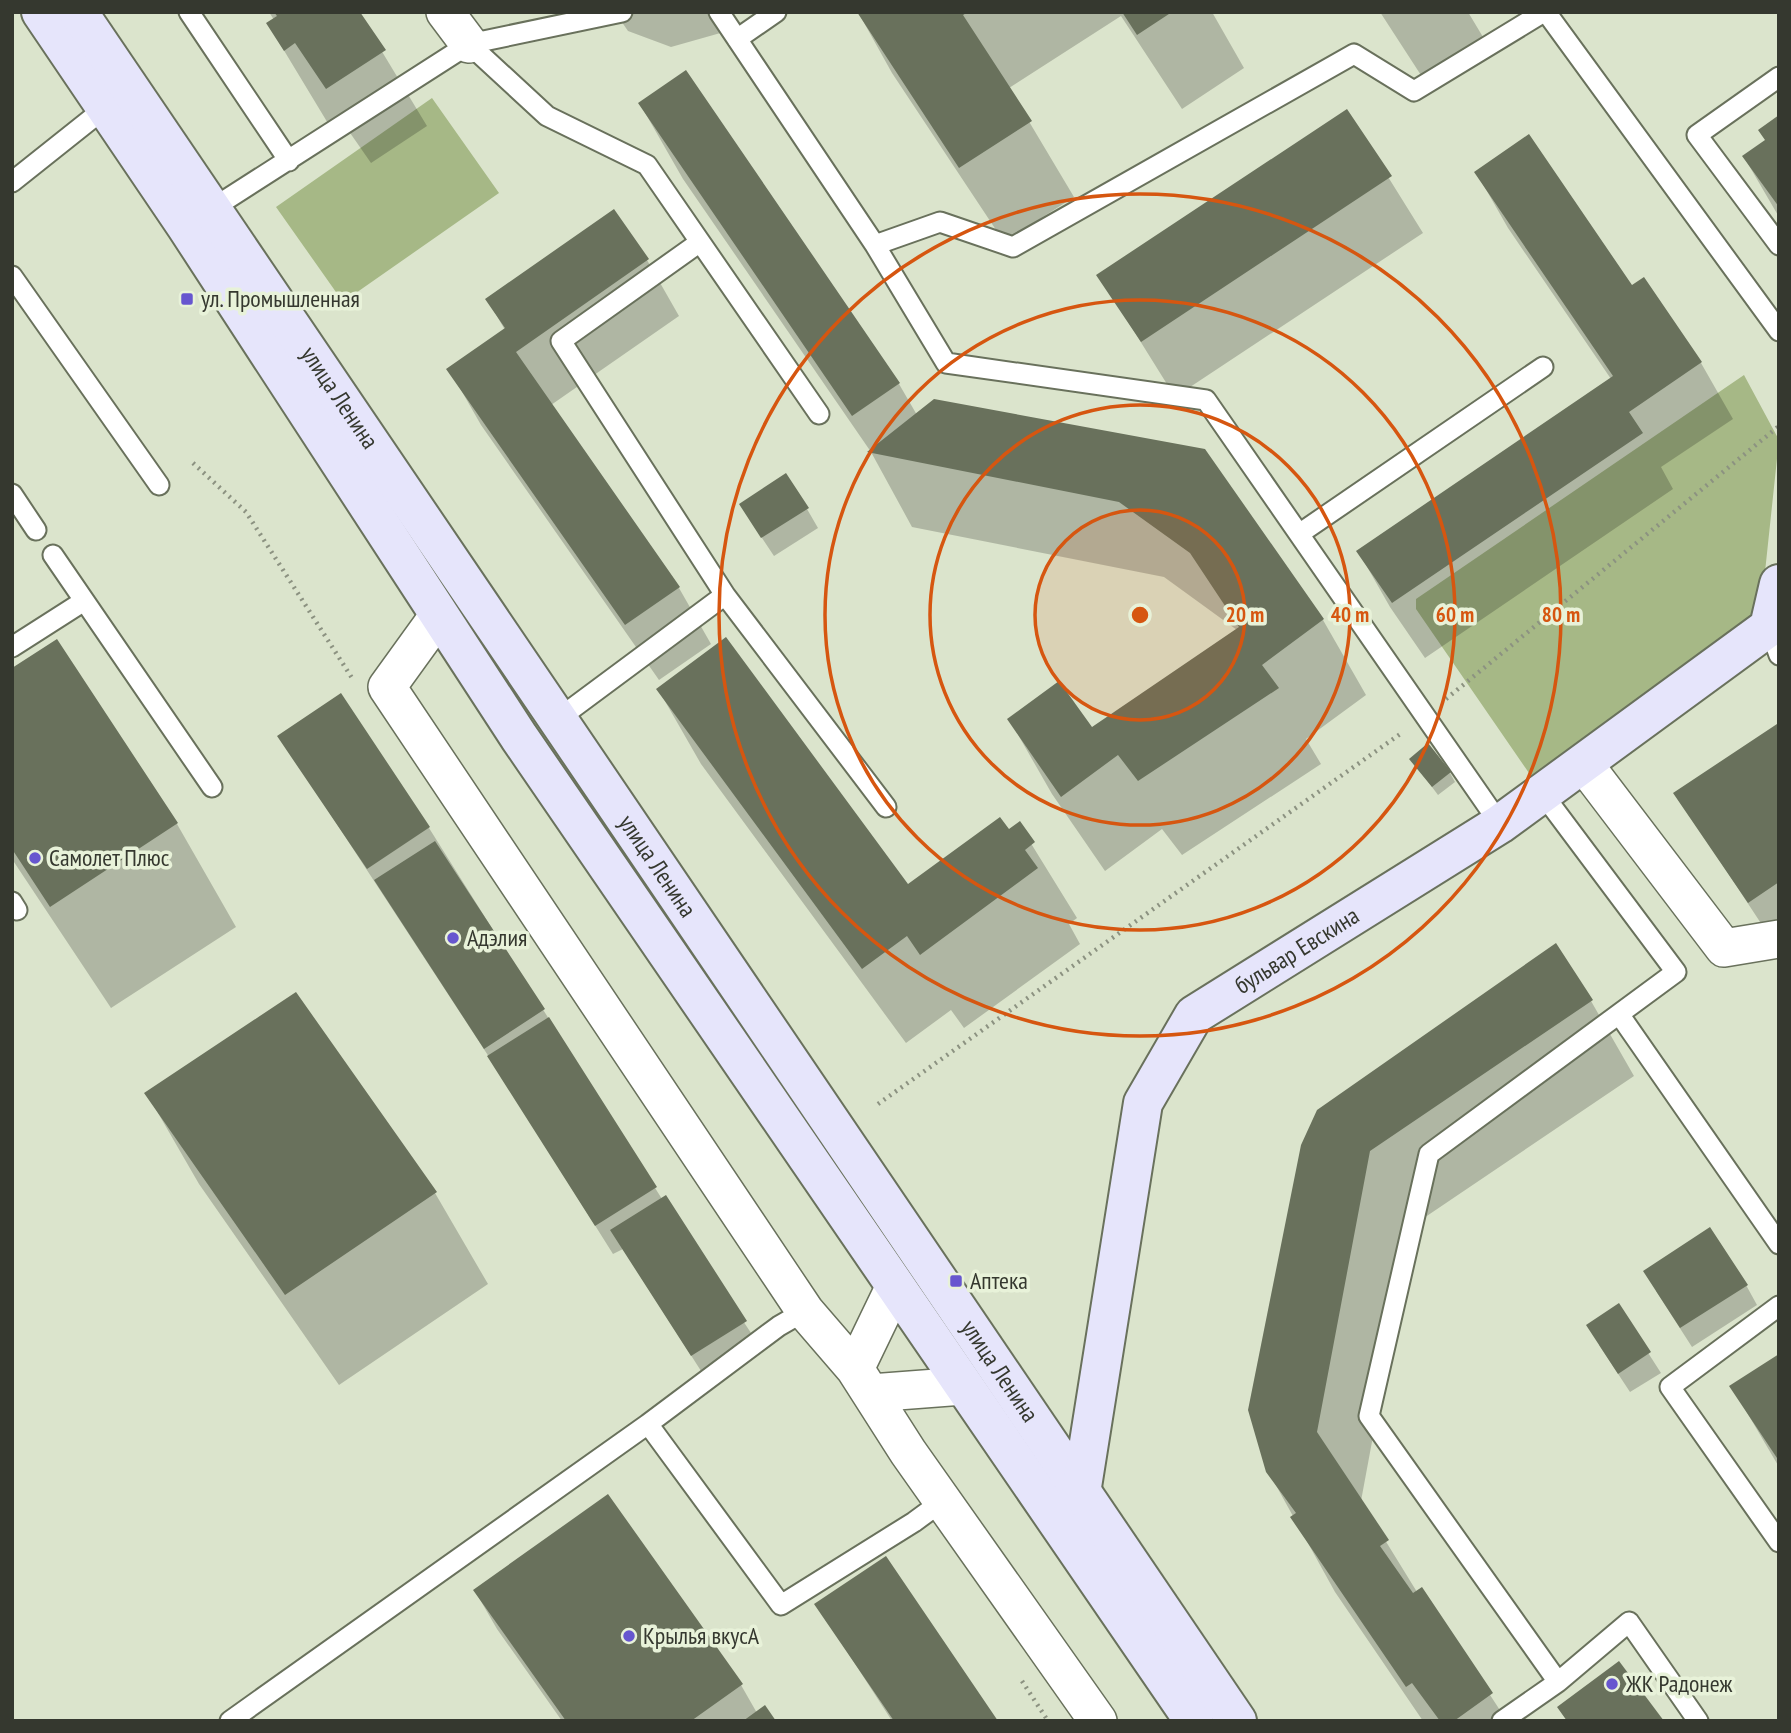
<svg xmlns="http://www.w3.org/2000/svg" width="1791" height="1733" viewBox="0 0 1791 1733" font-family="'PT Sans Narrow',sans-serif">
<rect width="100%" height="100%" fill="#dbe4cc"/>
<path fill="#a6b886" d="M432,98L499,193L343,302L276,207Z
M1744,375L1779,440L1760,619L1531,776L1416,609V599Z"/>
<path fill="#0003" d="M269,12H358L427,126L371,163L339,117L329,125L268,24L274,20Z
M615,12H731L724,32L671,47L628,31Z
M858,12H1212L1244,68L1182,109L1121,16L1009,88L1074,197L1004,242L892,73Z
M1380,12H1468L1489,47L1428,86Z
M640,104L899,384L917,415L1204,451L1323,620L1366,695L1306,739L1321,764L1182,855L1162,829L1105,871L1052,794L1009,719L1091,730L1237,630L1164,577L912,527L871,452L683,179Z
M1347,111L1423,233L1175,397L1099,275Z
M1779,117V217L1744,157L1766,141Z
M1476,172L1632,288L1643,279L1701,363L1733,419L1661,467L1673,489L1425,658L1390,607L1358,551L1611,379L1508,228Z
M613,212L647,260L679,316L551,405L679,588L711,644L659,680L481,425L449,369L505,330L487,299Z
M807,509L818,528L774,556L752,523Z
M56,642L177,824L236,927L111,1008L12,859V670Z
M658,689L907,887L1019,824L1077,918L1069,924L1080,944L964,1028L951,1010L906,1043L701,764Z
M340,696L429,828L662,1199L763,1351L710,1385L623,1249L613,1254L491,1060L280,737Z
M1776,726L1779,730V923L1766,931L1676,794Z
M1411,759L1450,773L1455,782L1438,795Z
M296,995L435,1193L488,1284L339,1385L199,1184L147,1094Z
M1591,1001L1634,1076L1412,1226L1361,1501L1417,1592L1421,1589L1507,1721H1423L1335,1592L1268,1471L1302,1145Z
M1746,1285L1757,1305L1692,1347L1656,1291Z
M1618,1306L1661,1373L1630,1392L1599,1345Z
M1779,1357V1467L1732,1387Z
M475,1591L741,1685L757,1713L774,1721H562L497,1629Z
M817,1605L996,1721H892Z"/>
<path fill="#69715c" d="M274,12H360L386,50L326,89L295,43L284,51L266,23L277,16Z
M857,12H968L963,15L1032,121L959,168Z
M1122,12H1172L1137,35Z
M686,70L900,383L852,416L638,103Z
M1347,109L1392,176L1141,342L1096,275Z
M1779,115V207L1742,156L1765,140L1758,130Z
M1529,134L1632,285L1644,277L1702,362L1629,412L1643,433L1392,603L1356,551L1613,376L1474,172Z
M614,209L649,259L516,352L680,587L625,625L446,369L505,328L485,299Z
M934,399L1205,449L1324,619L1262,665L1279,688L1138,781L1118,755L1061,797L1007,719L1059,681L1092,727L1239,627L1190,553L1119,502L867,452Z
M786,473L809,508L761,538L739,504Z
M726,637L908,884L1000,817L1009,829L1020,821L1035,842L1025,850L1038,868L920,955L907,936L862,969L656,689Z
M57,639L178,823L50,907L12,849V668Z
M341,693L430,827L367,869L277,736Z
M1777,724L1779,882L1748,903L1673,793Z
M1428,743L1451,772L1432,787L1409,759Z
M435,841L545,1009L484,1049L374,880Z
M1556,943L1593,1000L1370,1151L1317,1432L1389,1540L1380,1546L1413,1593L1422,1587L1493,1693L1454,1721H1440L1412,1683L1406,1687L1290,1517L1296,1513L1266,1472L1248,1410L1301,1145L1317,1110Z
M296,992L437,1192L285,1295L144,1093Z
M549,1017L657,1187L595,1226L487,1056Z
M666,1195L747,1321L691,1356L610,1230Z
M1710,1227L1748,1285L1680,1328L1643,1271Z
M1619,1303L1651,1352L1618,1374L1586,1325Z
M1779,1354V1461L1729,1386Z
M608,1494L743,1684L691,1721H566L473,1590Z
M886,1556L998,1721H894L814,1604Z
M1619,1661L1664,1721H1567L1557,1707Z
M765,1705L776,1721H743Z"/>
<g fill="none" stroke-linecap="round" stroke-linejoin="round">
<defs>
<path id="lane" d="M189,12L289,161
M719,12L875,245L946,363L1206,400L1500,824
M1546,12L1779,331
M737,39L776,12
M469,44L547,116L647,165L819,414
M1779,77L1697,135L1779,245
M12,182L105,108
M210,210L469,44L622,12
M875,245L940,222L1013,247L1354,54L1414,91L1544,12
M12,276L159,485
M12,494L36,530
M1299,534L1543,367
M53,555L212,787
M725,595L886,807
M1769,627L1779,655
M12,647L84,601
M558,719L725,595L561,341L700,242
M1542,793L1676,972L1429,1154L1369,1416L1558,1682
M12,902L17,910
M1619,1014L1779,1244
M1779,1306L1670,1387L1779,1542
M805,1311L779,1326L648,1424L781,1605L914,1522L944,1500
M230,1721L648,1424
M1502,1721L1558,1682L1629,1622L1698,1721"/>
<path id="street" d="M445,12L469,44
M439,615L387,687L805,1311L855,1369L908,1452L1098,1721
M1584,764L1724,948L1779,939
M855,1369L895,1286
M871,1393L963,1386"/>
<g id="secondary">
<path d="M41,12L186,226L519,737L1194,1721"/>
<path id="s1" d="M78,12L1237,1721"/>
<path id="s2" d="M1081,1493L1143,1103L1194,1015L1500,824L1769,627L1779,584"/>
</g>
</defs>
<use href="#lane" stroke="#69715c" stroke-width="23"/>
<use href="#street" stroke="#69715c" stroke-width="40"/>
<use href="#secondary" stroke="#69715c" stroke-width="42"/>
<path stroke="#8c9281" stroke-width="4.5" stroke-dasharray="2 5" stroke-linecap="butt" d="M193,463L246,512L352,678
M1446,699L1779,426
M878,1104L1403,732
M1022,1681L1048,1721"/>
<use href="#lane" stroke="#fff" stroke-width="19"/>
<use href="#street" stroke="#fff" stroke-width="37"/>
<use href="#secondary" stroke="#e6e5fb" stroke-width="38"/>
</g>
<circle cx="1140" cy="615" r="105" fill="#d65610" fill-opacity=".12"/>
<g fill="none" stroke="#d65610" stroke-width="3.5">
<circle cx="1140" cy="615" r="105"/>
<circle cx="1140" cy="615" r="210"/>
<circle cx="1140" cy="615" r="315"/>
<circle cx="1140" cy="615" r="421"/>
</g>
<g fill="#6756cf" stroke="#e8f2d9" stroke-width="2.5">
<rect x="180" y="292" width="14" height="14" rx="3.5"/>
<circle cx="35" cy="858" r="7"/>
<circle cx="453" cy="938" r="7"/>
<rect x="949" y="1274" width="14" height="14" rx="3.5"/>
<circle cx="629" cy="1636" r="7"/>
<circle cx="1612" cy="1684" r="7"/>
</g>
<g text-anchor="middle" stroke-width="7" stroke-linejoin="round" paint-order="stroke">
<g font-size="24" fill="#35382f" stroke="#e8f2d9" text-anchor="start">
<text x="201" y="307">ул. Промышленная</text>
<text x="49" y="866">Самолет Плюс</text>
<text x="467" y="946">Адэлия</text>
<text x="970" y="1289">Аптека</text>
<text x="643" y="1644">Крылья вкусА</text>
<text x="1626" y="1692">ЖК Радонеж</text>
</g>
<g font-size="24" fill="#35382f" stroke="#e8f2d9">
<text dy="8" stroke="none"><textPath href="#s1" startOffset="466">улица Ленина</textPath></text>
<text dy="8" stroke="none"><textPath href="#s1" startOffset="1032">улица Ленина</textPath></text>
<text dy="8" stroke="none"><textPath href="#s2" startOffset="618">бульвар Евскина</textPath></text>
<text dy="8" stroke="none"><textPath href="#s1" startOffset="1642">улица Ленина</textPath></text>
</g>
</g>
<circle cx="1140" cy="615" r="10" fill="#d65610" stroke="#e8f2d9" stroke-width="3.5"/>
<g font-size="21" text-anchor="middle" font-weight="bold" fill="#d65610" stroke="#e8f2d9" stroke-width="7" stroke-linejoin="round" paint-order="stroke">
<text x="1245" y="622">20 m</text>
<text x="1350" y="622">40 m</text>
<text x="1455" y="622">60 m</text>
<text x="1561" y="622">80 m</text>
</g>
<rect width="1791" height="1733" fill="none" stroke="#35382f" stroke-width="28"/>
</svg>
